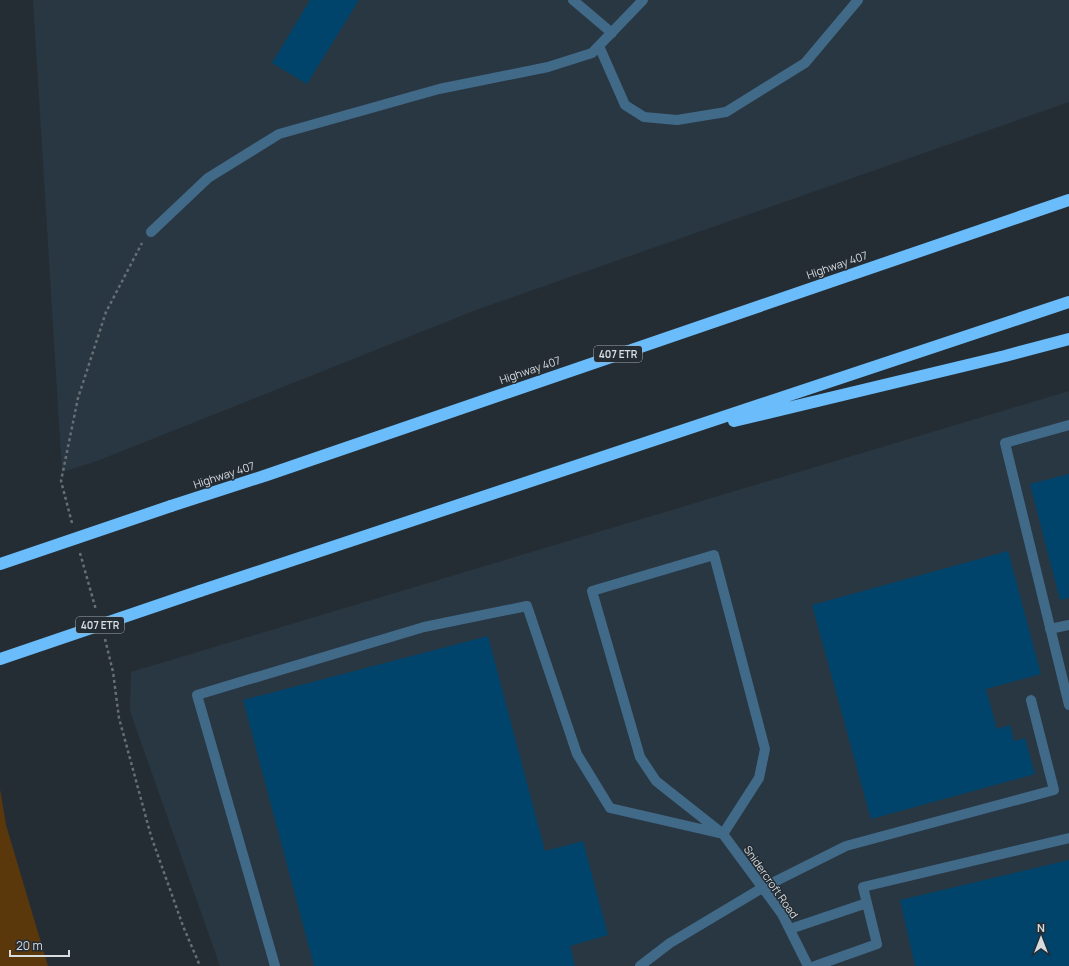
<svg xmlns="http://www.w3.org/2000/svg" width="1069" height="966" viewBox="0 0 1069 966" font-family="Manrope,sans-serif">
<rect width="100%" height="100%" fill="#252d34"/>
<path fill="#293742" d="M33,0H1069V102L476,310L97,461L62,472Z
M1069,391V966H220L130,711L131,672Z"/>
<path fill="#5b370c" d="M0,789L6,825L48,966H0Z"/>
<path fill="#00446b" d="M310,0H359L307,84L272,63Z
M1069,474V598L1060,600L1030,484Z
M1008,551L1041,674L986,689L997,729L1010,725L1014,741L1025,738L1035,774L871,819L812,605Z
M488,636L545,851L583,841L608,935L570,946L575,966H314L243,700Z
M1069,860V966H915L900,900Z"/>
<g fill="none" stroke-linecap="round" stroke-linejoin="round">
<path stroke="#676e74" stroke-width="2.5" stroke-dasharray="3 3" stroke-linecap="butt" d="M72,523L61,481L78,398L106,312L142,243
M80,553L96,610
M105,639L113,672L119,718L151,836L183,926L200,966"/>
<path stroke="#416a89" stroke-width="10" d="M573,0L612,33
M599,46L625,105L644,117L677,120L726,112L805,63L858,0
M151,232L208,178L279,134L439,89L548,67L592,53L643,0
M1069,425L1005,443L1069,705
M1050,629L1069,625
M723,834L759,778L765,749L714,555L592,591L640,757L656,781L723,834L782,914L808,966
M790,929L867,903
M275,966L197,695L424,627L527,606L577,754L610,808L723,834
M640,966L670,943L762,888L846,846L1054,790L1031,700
M815,966L877,944L863,887L1069,838"/>
<path stroke="#6abcfa" stroke-width="12" d="M734,421L1005,356L1069,339
M171,506L267,475L1069,200
M200,591L1069,302"/>
<path stroke="#6abcfa" stroke-width="12" d="M0,564L171,506
M0,659L200,591"/>
</g>
<g text-anchor="middle" stroke-width="3" stroke-linejoin="round" paint-order="stroke">
<g fill="#252d34" stroke="#a2a8ad" stroke-width="1">
<rect x="594" y="346" width="48" height="16" rx="3"/>
<rect x="76" y="617" width="48" height="16" rx="3"/>
</g>
<g font-size="10" font-weight="bold" fill="#d7dce1">
<text x="618" y="358">407 ETR</text>
<text x="100" y="629">407 ETR</text>
</g>
<g font-size="11" fill="#d7dce1" stroke="#252d34">
<text transform="translate(837 265) rotate(-19)" y="4">Highway 407</text>
<text transform="translate(530 370) rotate(-19)" y="4">Highway 407</text>
<text transform="translate(224 475) rotate(-18)" y="4">Highway 407</text>
<text transform="translate(771 882) rotate(55)" y="4">Snidercroft Road</text>
</g>
</g>
<g transform="translate(1041 938)" stroke="#252d34" stroke-width="3" paint-order="stroke">
<path d="M0-3L7 15L0 10L-7 15Z" fill="#d7dce1"/>
<text y="-6" font-size="11" font-weight="bold" text-anchor="middle" fill="#d7dce1">N</text>
</g>
<path d="M10 950v6h59v-6" fill="none" stroke="#d7dce1" stroke-width="2"/>
<text x="16" y="950" font-size="12" fill="#d7dce1" stroke="#252d34" stroke-width="3" paint-order="stroke">20 m</text>
</svg>
